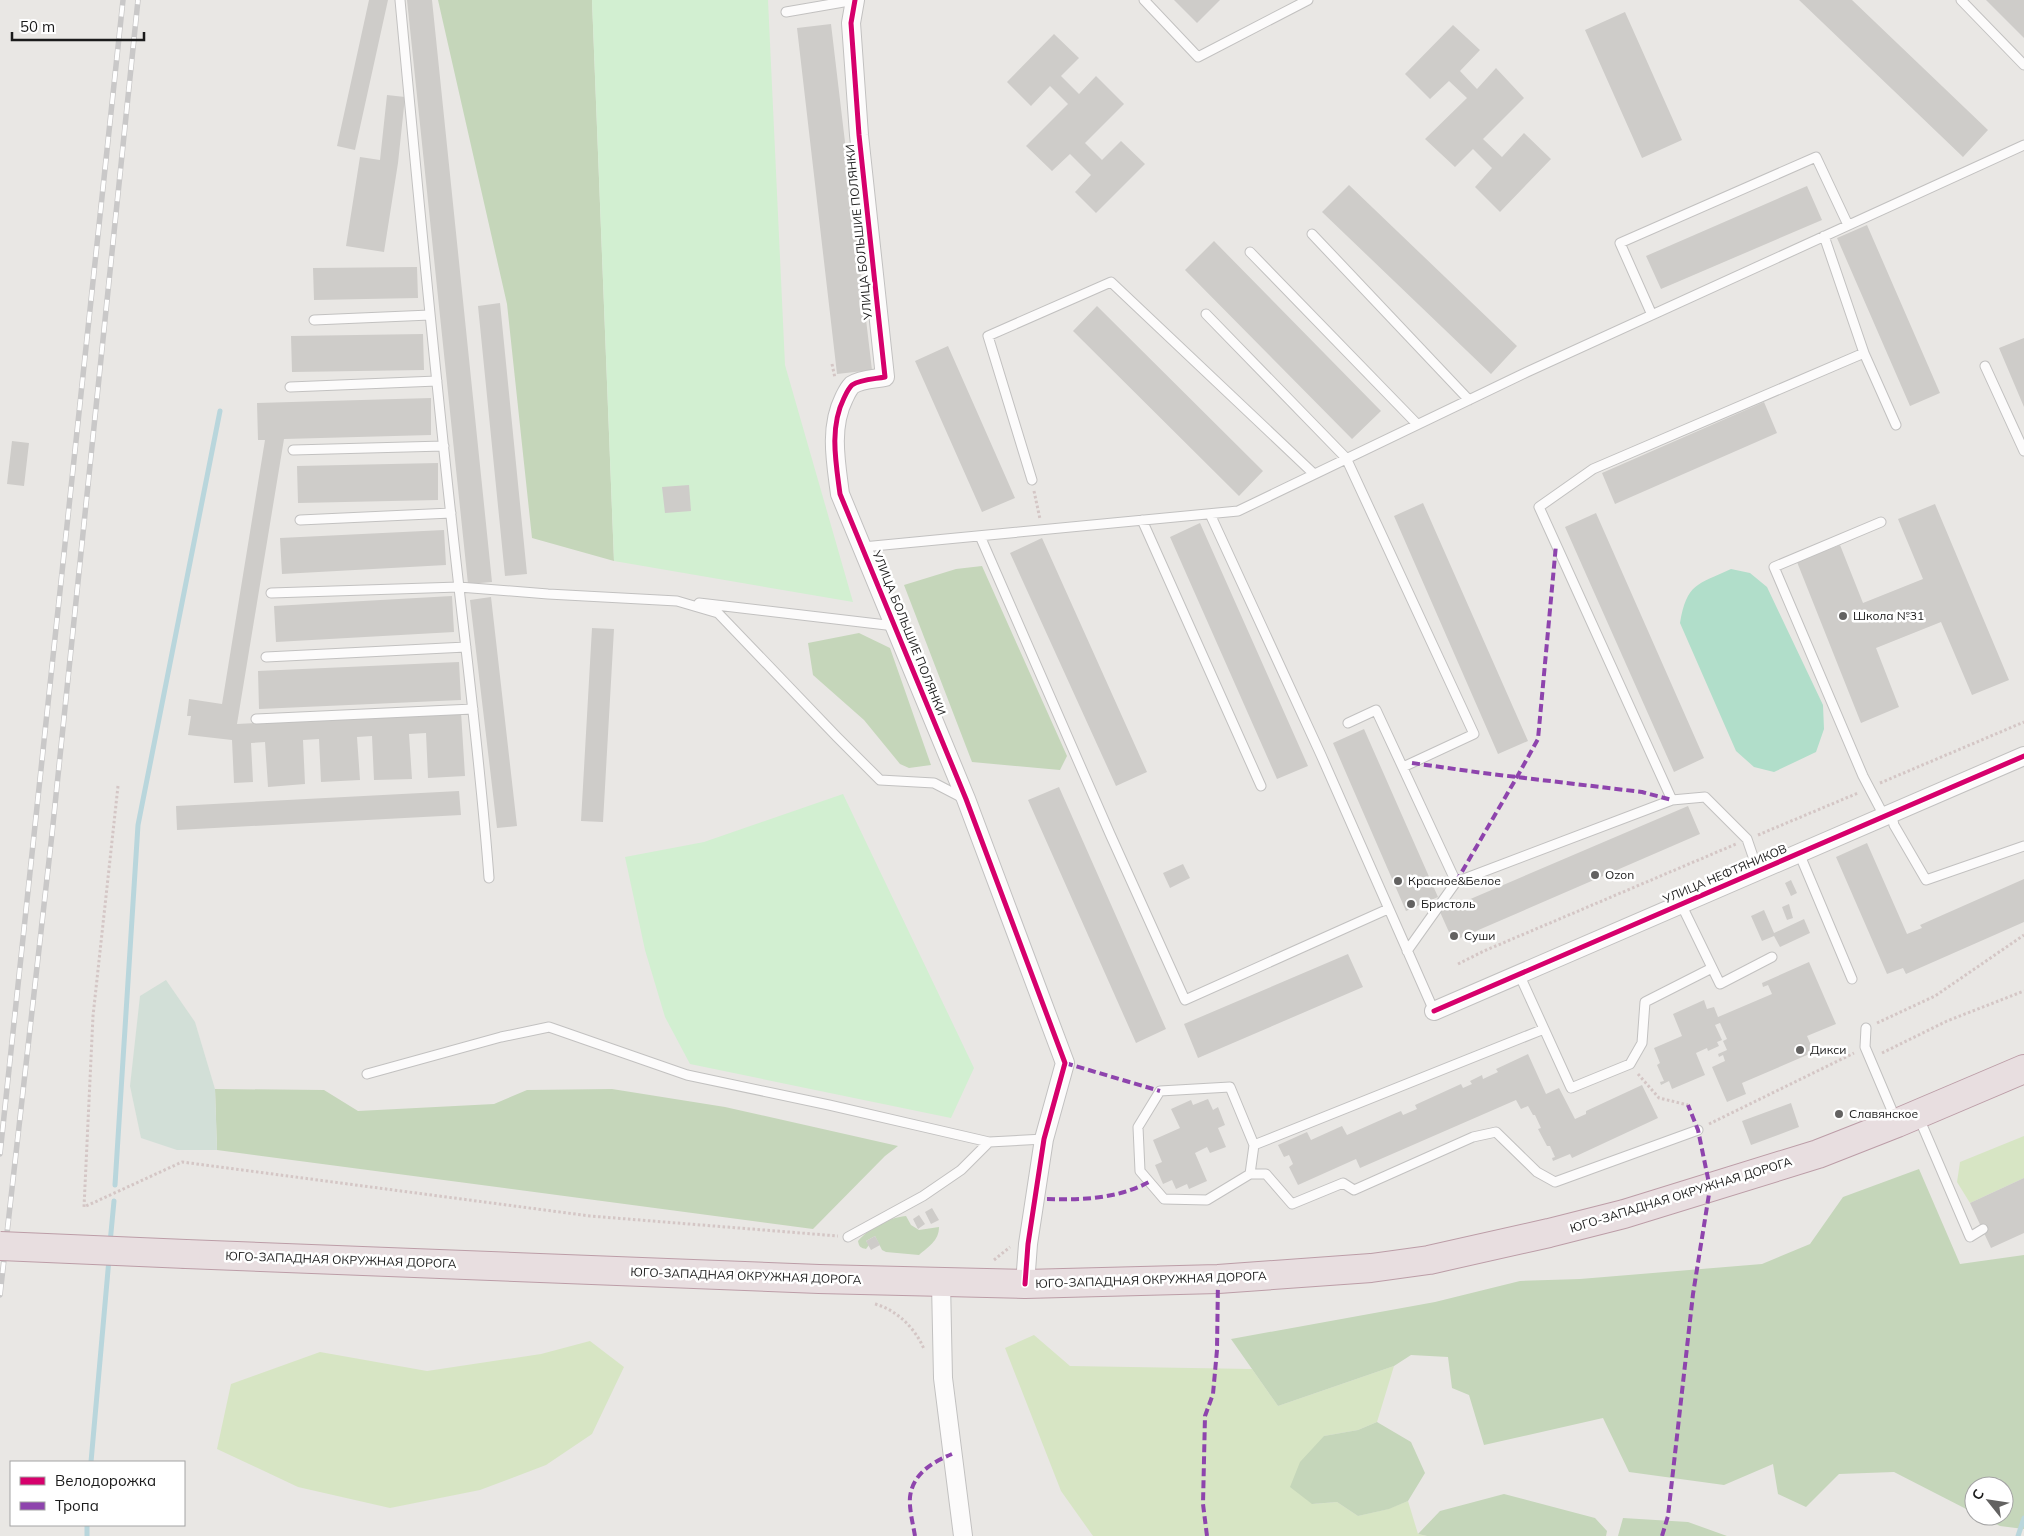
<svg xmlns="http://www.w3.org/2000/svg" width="2024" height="1536" viewBox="0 0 2024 1536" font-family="Mulish,sans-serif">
<rect width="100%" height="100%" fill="#e9e7e4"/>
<path fill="#d7e5c4" d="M2024,1136V1178L1970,1203L1957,1182L1960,1162Z
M1034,1335L1070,1366L1252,1369L1278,1406L1394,1366L1377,1422L1358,1430L1324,1436L1312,1504L1337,1502L1358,1516L1388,1509L1408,1501L1418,1534L1427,1536H1093L1061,1491L1005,1348Z
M590,1341L624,1367L592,1434L546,1465L480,1490L390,1508L298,1487L217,1449L231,1384L320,1352L427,1371L541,1354Z"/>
<path fill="#c5d6ba" d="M438,0H592L614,561L532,538L507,304Z
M982,566L1067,756L1060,770L972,762L904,585L956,569Z
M859,633L890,648L931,765L909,768L900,764L864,720L813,675L808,643Z
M215,1089L324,1090L358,1111L494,1104L527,1090L612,1089L725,1107L898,1146L885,1156L813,1229L217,1150Z
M1919,1169L1960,1264L2024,1255V1529L2000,1526L1980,1516H2004V1486H1974V1513L1894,1472L1839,1474L1806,1507L1778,1494L1773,1464L1724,1485L1629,1472L1603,1418L1484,1445L1469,1395L1452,1388L1448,1357L1411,1355L1394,1366L1278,1406L1231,1339L1435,1302L1520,1281L1580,1279L1762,1264L1810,1244L1843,1197Z
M906,1216L911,1225L919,1230L939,1227C939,1241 928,1247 919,1255L886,1252L882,1250L875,1236L866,1241L869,1245L866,1249C861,1248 859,1247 858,1241C873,1225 885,1219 906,1216Z
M1377,1422L1411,1442L1425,1473L1408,1501L1389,1509L1358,1516L1337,1502L1312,1504L1290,1487L1300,1462L1324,1436L1358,1430Z
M1504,1494L1595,1518L1607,1531L1606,1536H1427L1418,1534L1440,1511Z
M1623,1518L1688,1522L1727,1536H1618Z"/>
<path fill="#d2dfd7" d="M166,980L195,1022L215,1089L217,1150H177L141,1138L130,1086L140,996Z"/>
<path fill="#d2efd1" d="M592,0H768L785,365L853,602L614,561Z
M843,794L974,1068L951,1118L690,1064L665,1017L645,950L625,857L704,842Z"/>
<path fill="#b1deca" d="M1731,569L1750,573L1767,587L1823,705L1824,729L1816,752L1774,772L1754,767L1736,751L1680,623C1687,583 1697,585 1731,569Z"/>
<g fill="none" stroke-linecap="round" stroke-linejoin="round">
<path stroke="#b9d6dc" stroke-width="5" d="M115,1185L138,825L220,411
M110,1243L114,1201
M91,1462L109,1259
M87,1525V1536
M2018,1536L2024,1518"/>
</g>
<path fill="#ceccc9" d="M369,0H388L355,150L337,146Z
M407,0H432L492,582L468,584Z
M1174,0H1220L1197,23Z
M1799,0H1852L1988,130L1963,157Z
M1986,0H2024V38Z
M1625,12L1682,140L1642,158L1585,30Z
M831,24L872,370L837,374L797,28Z
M1453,25L1480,50L1460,71L1477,89L1496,68L1524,98L1483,139L1502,157L1524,133L1551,159L1500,212L1475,187L1492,168L1473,149L1455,167L1425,139L1467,98L1449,81L1430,99L1405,74Z
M1054,34L1079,58L1061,76L1079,94L1096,76L1124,104L1085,143L1102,160L1121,141L1145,164L1096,213L1075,192L1091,175L1070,154L1052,171L1026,146L1068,104L1050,86L1031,106L1007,82Z
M387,95L405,97L398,163L384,252L346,246L360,157L380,160Z
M1349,185L1517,346L1491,374L1322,212Z
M1807,186L1822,220L1661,289L1646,256Z
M1867,225L1940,393L1910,406L1837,238Z
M1214,241L1381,411L1352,439L1185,270Z
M417,267L418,298L314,300L313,268Z
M500,303L527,574L505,576L478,306Z
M1097,306L1263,471L1239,496L1073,331Z
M423,334L424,370L292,372L291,336Z
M2024,338V407L1999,348Z
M948,346L1015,498L982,512L915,361Z
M431,398V435L284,439L237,724L461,712L465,776L428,778L426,733L409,734L412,779L374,780L372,736L357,737L360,780L321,782L319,739L303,740L305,784L268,787L265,742L251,743L253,782L234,783L232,740L188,735L191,716H187L189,699L222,704L265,440H258L257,403Z
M1764,402L1777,433L1615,504L1602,473Z
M12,441L29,443L24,486L7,484Z
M438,463V500L298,503L297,466Z
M689,485L691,511L665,513L662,487Z
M1423,503L1528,741L1498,754L1394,516Z
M1935,504L2009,680L1972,695L1941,622L1876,648L1899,707L1861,723L1797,562L1840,545L1863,603L1923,579L1898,519Z
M1596,513L1704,758L1674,772L1565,527Z
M1200,523L1308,766L1277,779L1170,537Z
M444,530L446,565L282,574L280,538Z
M1042,538L1147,772L1116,786L1010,553Z
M452,596L454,632L276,642L274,606Z
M491,597L517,826L497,828L470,600Z
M592,628L614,629L603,822L581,821Z
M459,662L461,700L259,709L258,671Z
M1364,729L1438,897L1406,911L1333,743Z
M1059,787L1166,1029L1136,1043L1028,800Z
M459,791L461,815L177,830L176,806Z
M1688,806L1700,834L1453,941L1440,912Z
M1867,843L1907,934L1922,928L1920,925L2024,879V922L1906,974L1903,968L1887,974L1836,857Z
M1183,864L1190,878L1170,888L1163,873Z
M1791,880L1797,893L1791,896L1785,883Z
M1789,904L1793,918L1787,920L1782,907Z
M1764,910L1774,933L1804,919L1810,933L1780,947L1774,936L1762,941L1751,916Z
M1348,954L1363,987L1198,1058L1184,1024Z
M1809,962L1836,1024L1807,1036L1814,1052L1742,1083L1746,1094L1727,1102L1712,1067L1725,1061L1723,1055L1719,1057L1718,1054L1727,1050L1723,1041L1727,1039L1720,1023L1715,1025L1722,1040L1717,1042L1719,1046L1708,1051L1707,1048L1696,1053L1705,1075L1672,1089L1669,1081L1661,1085L1660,1082L1664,1081L1657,1065L1660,1063L1654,1048L1682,1036L1673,1014L1704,1000L1707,1009L1714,1007L1718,1017L1772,994L1768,985L1763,987L1762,983Z
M1528,1054L1546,1094L1559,1088L1575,1119L1586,1114V1111L1642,1085L1658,1118L1572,1158L1570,1154L1553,1161L1552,1158L1555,1157L1550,1146H1547L1538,1129L1541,1128L1535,1115H1533L1528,1106L1521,1109L1516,1100L1360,1168L1356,1159L1298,1185L1289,1167L1293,1164L1289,1155L1284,1157L1278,1145L1307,1132L1311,1140L1342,1126L1347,1135L1401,1111L1403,1115L1417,1109L1415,1105L1461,1084L1463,1088L1472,1084L1470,1081L1482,1075L1483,1079L1498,1072L1496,1069Z
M1208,1099L1213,1110L1218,1107L1225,1125L1218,1128L1226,1147L1210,1153L1207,1147L1195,1153L1207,1181L1189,1189L1187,1184L1176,1189L1172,1180L1163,1184L1155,1165L1162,1162L1153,1140L1180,1128L1171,1109L1191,1100L1193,1105Z
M1791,1103L1799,1127L1751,1145L1742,1121Z
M2024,1178V1233L1991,1248L1970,1203Z
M932,1208L939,1220L931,1224L925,1212Z
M919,1215L925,1224L918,1229L913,1219Z
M875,1236L880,1245L871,1250L866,1241Z"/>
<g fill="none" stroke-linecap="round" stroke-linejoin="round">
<defs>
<path id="lane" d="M400,0C416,172 432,344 451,516C464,637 480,757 489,878
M1144,0L1198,57L1308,0
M1961,0L2024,65
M786,12L855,0
M1312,234L1469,400
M1824,236L1864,353
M1250,252L1417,424
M1206,314L1346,458L1474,734L1403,767
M1652,315L1620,243L1816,157L1848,225
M314,320L430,315
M1985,366L2024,451
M290,387L437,381
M293,450L444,446
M1032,480L988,336L1111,282L1314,474
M1210,514L1321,755L1434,1011
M300,520L451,513
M1142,520L1261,786
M1881,522L1774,567L1863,776L1884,816
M980,536L1110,834L1185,1000L1388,909
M863,547L1238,511L1527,372L2024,145
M271,593L459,587L548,594L677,601L718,613L837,737L880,780L934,783L963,798
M699,603L895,626
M266,657L466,647
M256,719L473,709
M1348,723L1376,710L1456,882L1407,951
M1672,800L1705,797L1747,839L1758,871
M1891,813L1894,825L1926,880L2024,846
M1799,853L1852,979
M1456,882L1672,800L1539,507L1593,469L1864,353L1896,425
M1681,904L1720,984L1772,957
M1519,974L1571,1088L1630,1064L1642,1043L1645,1002L1712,968
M1866,1028L1865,1047L1896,1120
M1544,1029L1254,1145L1230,1087L1160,1091L1138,1127L1140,1171L1164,1199L1207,1200L1250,1174H1266L1292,1204L1343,1183L1354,1190L1473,1137L1496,1132L1537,1172L1555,1182L1698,1130
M367,1074L501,1037L549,1027L687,1075L829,1105L989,1142L1044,1139
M1919,1118L1970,1237L1983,1229
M1250,1174L1254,1145
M848,1237L923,1196L961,1170L989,1142"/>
<path id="street" d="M855,0L851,23L859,135L885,377C875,379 861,379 852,385C848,389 846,394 844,398C829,428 836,463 840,494L966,799L1065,1063L1044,1139L1028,1244L1025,1284
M1434,1011L2024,756
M941,1283L943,1378L963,1536"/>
<path id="highway" d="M186,1254L819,1279L1025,1284L1218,1279L1371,1268L1429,1260L1549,1233L1624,1214L1818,1154L1897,1123L2024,1069"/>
</defs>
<use href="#lane" stroke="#c2c1c0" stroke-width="11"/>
<use href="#street" stroke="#c2c1c0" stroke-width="20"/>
<use href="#highway" stroke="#bc9da7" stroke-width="30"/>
<path stroke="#d4c6c5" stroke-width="3" stroke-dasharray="2.5 2.5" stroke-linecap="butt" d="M832,364L835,378
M1034,491L1040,519
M1880,783L2024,722
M118,786L93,1016L84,1207L182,1162L590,1216L838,1236
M1758,835L1858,793
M1458,964L1484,951L1736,844
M1877,1023L1935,996L2024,935
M1882,1053L1947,1021L2024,991
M1638,1074L1659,1098L1688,1105
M1709,1124L1854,1053
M994,1260L1010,1247
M875,1304C897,1310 915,1328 924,1349"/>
<use href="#lane" stroke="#fcfbfb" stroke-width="9"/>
<use href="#street" stroke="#fcfbfb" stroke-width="18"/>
<use href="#highway" stroke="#e8dee0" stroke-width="28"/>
<defs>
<path id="rail" d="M0,1154L123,0
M0,1295L52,834L138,0"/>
</defs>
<use href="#rail" stroke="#c9c8c8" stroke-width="5.5"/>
<use href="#rail" stroke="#fff" stroke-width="4" stroke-dasharray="11" stroke-linecap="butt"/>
<defs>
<path id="highway-bridge" d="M0,1246L186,1254"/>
</defs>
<use href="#highway-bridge" stroke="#bc9da7" stroke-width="30" stroke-linecap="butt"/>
<use href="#highway-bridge" stroke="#e8dee0" stroke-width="28"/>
<path stroke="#8e44ad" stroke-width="4" stroke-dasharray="8 4" stroke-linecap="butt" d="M1412,763L1483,773L1642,792L1672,800
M1456,882L1517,777L1538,739L1556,545
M1065,1063L1160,1091
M1047,1199C1082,1200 1117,1199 1149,1182
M915,1536C913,1524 909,1509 910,1497C913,1473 933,1462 952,1454
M1207,1536L1203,1504L1205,1416L1213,1394L1217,1350L1218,1279
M1662,1536L1668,1516L1693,1294L1710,1188L1698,1130L1688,1105"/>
<defs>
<path id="cycleway" d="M855,0L851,23L859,135L885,377C875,379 861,379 852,385C848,389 846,394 844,398C829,428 836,463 840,494L966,799L1065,1063L1044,1139L1028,1244L1025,1284
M1434,1011L2024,756"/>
</defs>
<use href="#cycleway" stroke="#fff" stroke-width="8"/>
<use href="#cycleway" stroke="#d6006c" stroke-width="5"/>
</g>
<g fill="#636261" stroke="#fff" stroke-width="2">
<circle cx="1843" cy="616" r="5"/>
<circle cx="1595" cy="875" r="5"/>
<circle cx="1398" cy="881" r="5"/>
<circle cx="1411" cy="904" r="5"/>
<circle cx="1454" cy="936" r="5"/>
<circle cx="1800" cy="1050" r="5"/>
<circle cx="1839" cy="1114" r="5"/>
</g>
<g text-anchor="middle" stroke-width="5" stroke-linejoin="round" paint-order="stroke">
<g font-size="12" fill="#1b1b1b" stroke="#fff">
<text transform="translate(859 232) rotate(-96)" y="4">УЛИЦА БОЛЬШИЕ ПОЛЯНКИ</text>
<text transform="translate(909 633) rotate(68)" y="4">УЛИЦА БОЛЬШИЕ ПОЛЯНКИ</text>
<text transform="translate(1725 874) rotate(-23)" y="4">УЛИЦА НЕФТЯНИКОВ</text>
<text transform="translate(1681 1195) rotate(-17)" y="4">ЮГО-ЗАПАДНАЯ ОКРУЖНАЯ ДОРОГА</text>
<text transform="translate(341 1260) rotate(2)" y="4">ЮГО-ЗАПАДНАЯ ОКРУЖНАЯ ДОРОГА</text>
<text transform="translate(746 1276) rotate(2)" y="4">ЮГО-ЗАПАДНАЯ ОКРУЖНАЯ ДОРОГА</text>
<text transform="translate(1151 1280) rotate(-2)" y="4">ЮГО-ЗАПАДНАЯ ОКРУЖНАЯ ДОРОГА</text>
</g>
<g font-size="12" fill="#1b1b1b" stroke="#fff" text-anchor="start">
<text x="1853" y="620">Школа №31</text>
<text x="1605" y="879">Ozon</text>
<text x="1408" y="885">Красное&amp;Белое</text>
<text x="1421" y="908">Бристоль</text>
<text x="1464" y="940">Суши</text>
<text x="1810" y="1054">Дикси</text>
<text x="1849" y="1118">Славянское</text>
</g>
</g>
<rect x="10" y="1461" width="175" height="65" fill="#ffffff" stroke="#a4a4a4"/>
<rect x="20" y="1477" width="25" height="8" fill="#d6006c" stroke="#a4a4a4"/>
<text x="55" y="1486" font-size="15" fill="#1b1b1b">Велодорожка</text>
<rect x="20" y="1502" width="25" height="8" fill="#8e44ad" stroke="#a4a4a4"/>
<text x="55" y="1511" font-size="15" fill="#1b1b1b">Тропа</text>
<g transform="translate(1989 1501) rotate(300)"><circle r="24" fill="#ffffff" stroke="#a4a4a4"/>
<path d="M0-4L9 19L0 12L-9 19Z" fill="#636261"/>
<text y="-8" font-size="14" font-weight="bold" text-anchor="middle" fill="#1b1b1b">С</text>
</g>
<path d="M12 32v8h132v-8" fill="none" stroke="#1b1b1b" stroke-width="2.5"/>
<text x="20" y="32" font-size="15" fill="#1b1b1b" stroke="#ffffff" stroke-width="4" paint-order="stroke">50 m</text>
</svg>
